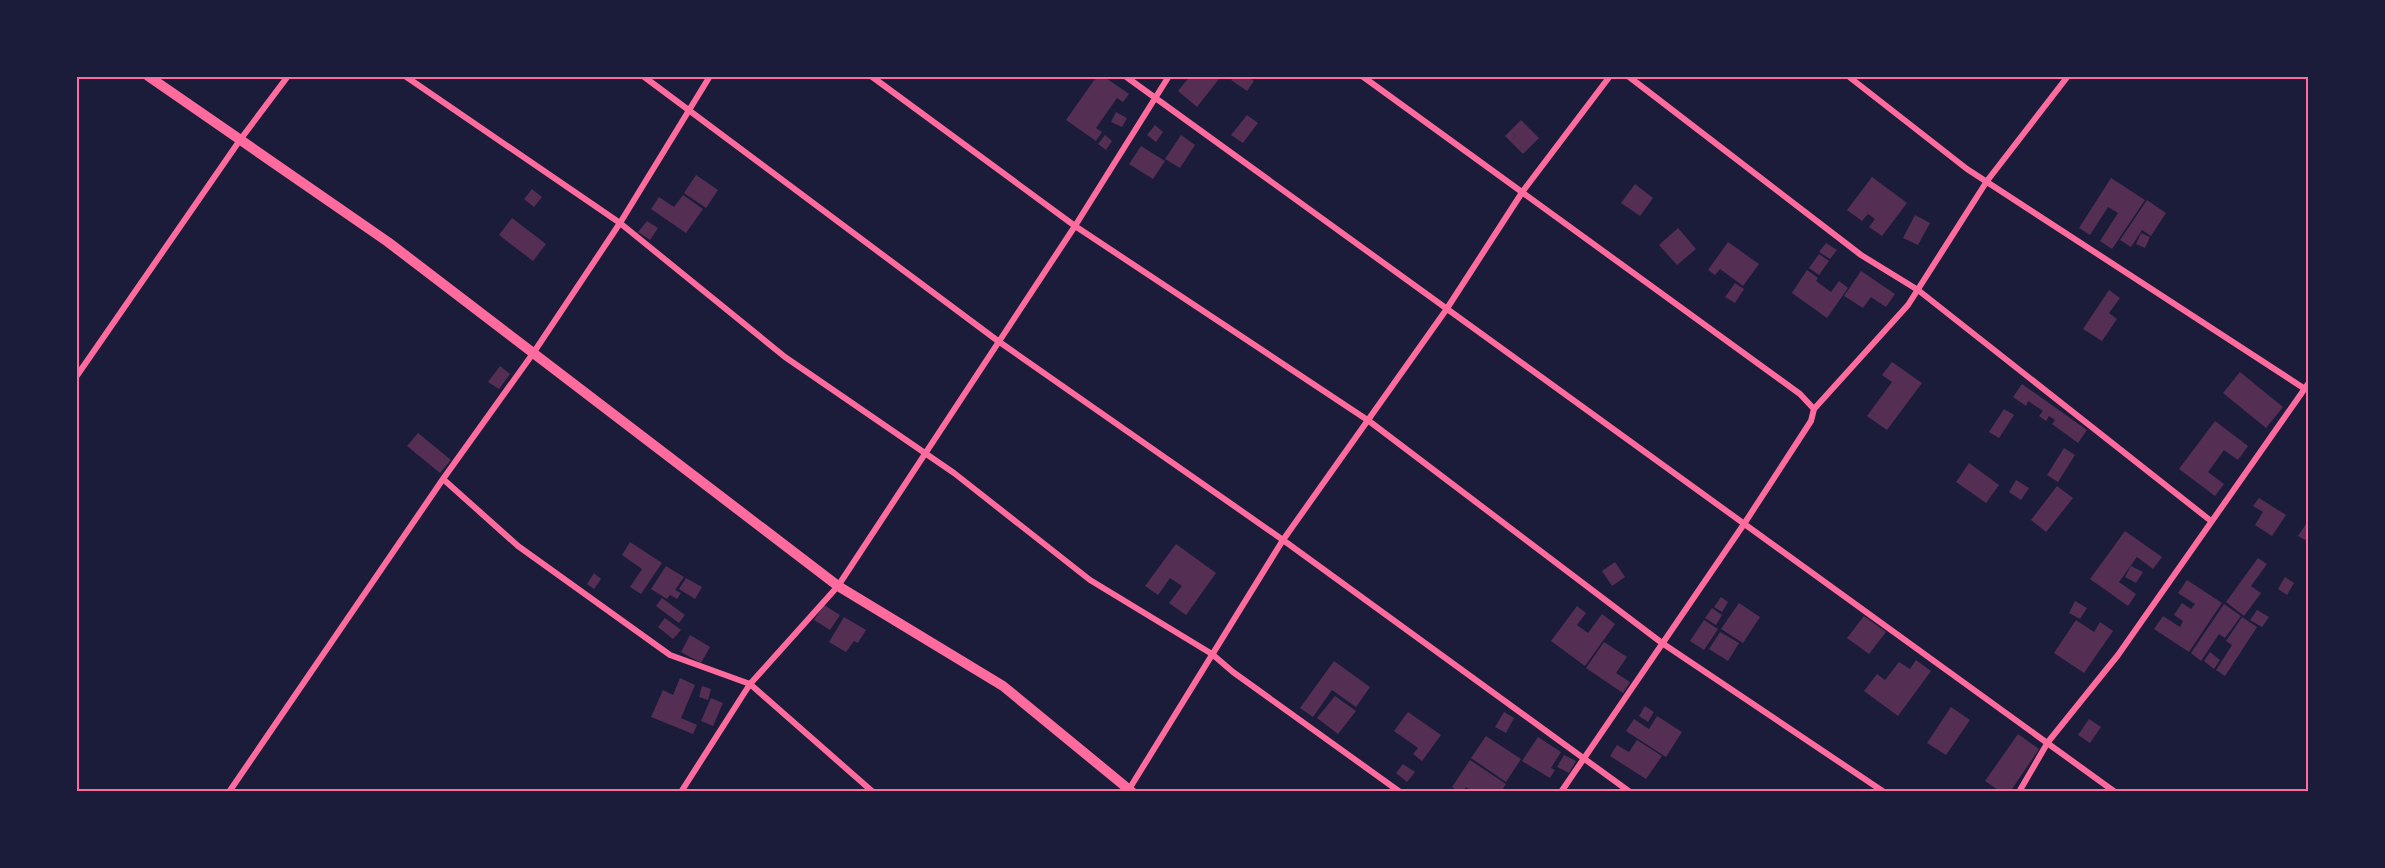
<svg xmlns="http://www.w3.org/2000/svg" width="2385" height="868" viewBox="0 0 2385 868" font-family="'Alegreya Sans',sans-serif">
<rect width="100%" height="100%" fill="#1b1b3a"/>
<path fill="#542f53" d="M1097,76H1103L1129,94L1123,102L1117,98L1096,128L1102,132L1096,141L1066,120Z
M1190,76H1216L1219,79L1197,107L1178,91Z
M1234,76H1247L1254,81L1247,91L1231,80Z
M1116,112L1127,118L1122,127L1111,122Z
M1247,115L1258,123L1243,143L1231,135Z
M1521,120L1539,138L1523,154L1505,136Z
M1155,125L1163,132L1156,142L1147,135Z
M1105,135L1112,141L1106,150L1098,144Z
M1181,135L1195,145L1180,168L1165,159Z
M1141,146L1165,161L1153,179L1129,164Z
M696,175L718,190L706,208L684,193Z
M1872,177L1907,203L1882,236L1869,227L1875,219L1868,214L1862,221L1847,210Z
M2111,178L2145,200L2112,249L2100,241L2118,213L2108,207L2090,235L2079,228Z
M1635,184L1653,198L1640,216L1621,203Z
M532,189L542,197L534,207L524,199Z
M683,195L703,209L686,233L651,209L659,197L674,207Z
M2147,200L2166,213L2151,236L2142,230L2131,247L2120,240Z
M1915,215L1930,223L1918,245L1903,238Z
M512,218L546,244L533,261L499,235Z
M647,221L658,228L650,240L638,232Z
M1678,228L1696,249L1677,265L1659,245Z
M2141,233L2150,237L2145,248L2136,244Z
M1728,242L1759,264L1743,286L1720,269L1715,275L1708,270Z
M1826,243L1837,250L1830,259L1819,252Z
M1819,254L1829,261L1819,275L1809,268Z
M1807,270L1818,278L1816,281L1831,292L1839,281L1848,288L1827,318L1792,293Z
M1861,271L1895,294L1886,307L1871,297L1863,308L1844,296Z
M1735,283L1744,289L1735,303L1725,297Z
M2109,290L2120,298L2109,313L2117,319L2102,341L2083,329Z
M1892,362L1922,383L1887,430L1867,416L1892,382L1882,375Z
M500,366L510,374L499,389L488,382Z
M2240,372L2283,407L2266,428L2223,393Z
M2022,384L2087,430L2078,443L2052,424L2055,420L2049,416L2046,421L2039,416L2043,411L2028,401L2026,406L2013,397Z
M2004,409L2014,415L1999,438L1989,432Z
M2215,421L2248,446L2238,460L2224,450L2208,472L2224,484L2215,496L2179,469Z
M418,433L451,460L440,473L407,446Z
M2064,448L2075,455L2058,482L2047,475Z
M1969,463L1999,485L1986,503L1956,482Z
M2016,480L2029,488L2021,500L2009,492Z
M2057,486L2073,498L2046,532L2031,520Z
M2259,498L2286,515L2272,536L2255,525L2263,512L2253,506Z
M2308,521V536L2305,540L2298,536Z
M2125,531L2162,557L2153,569L2137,557L2119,582L2136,594L2128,606L2090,579Z
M630,542L662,563L641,594L630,587L642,569L622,555Z
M1176,544L1216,573L1186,615L1169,603L1182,586L1170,578L1158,595L1145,586Z
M2258,558L2267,564L2251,586L2261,593L2244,616L2226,602Z
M1615,562L1625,577L1612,586L1602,571Z
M666,566L684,577L675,590L681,593L677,599L670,595L667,599L651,589Z
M2131,566L2143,572L2136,583L2125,577Z
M594,573L601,579L594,589L587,584Z
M2285,577L2294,583L2287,595L2278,589Z
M686,578L702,587L695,599L679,589Z
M2187,580L2222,603L2189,652L2154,629L2163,616L2180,627L2183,621L2174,615L2182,603L2191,609L2195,604L2178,593Z
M1721,597L1728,602L1722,612L1714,607Z
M662,598L685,615L679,623L656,606Z
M2075,601L2087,608L2080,619L2069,613Z
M1739,603L1760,617L1743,643L1721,629Z
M2224,604L2241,616L2225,638L2219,634L2201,661L2191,653Z
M824,605L840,615L830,630L814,620Z
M1577,606L1586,613L1577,625L1588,633L1602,614L1615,624L1585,666L1551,641Z
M1712,608L1722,615L1716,625L1705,618Z
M2257,610L2269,617L2262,627L2250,620Z
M1864,616L1886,632L1869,654L1847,638Z
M844,617L866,630L858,643L854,641L846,652L829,642Z
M2242,617L2257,627L2225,676L2216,670L2232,645L2226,641Z
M665,618L681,630L673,639L658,627Z
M1704,620L1718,629L1704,650L1690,641Z
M2076,620L2094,632L2100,622L2113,631L2084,673L2054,653Z
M1720,632L1739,643L1728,661L1709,649Z
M690,635L710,647L701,663L681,652Z
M1604,642L1627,657L1616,673L1630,682L1623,693L1586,668Z
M2210,652L2220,660L2214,669L2204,661Z
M1916,660L1931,671L1898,716L1864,691L1877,674L1885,680L1899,662L1910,669Z
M1334,661L1370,687L1356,707L1332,690L1313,717L1300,708Z
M680,678L695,685L681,718L697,725L693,734L651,717L663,690L673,695Z
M702,686L711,689L708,700L699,697Z
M1335,696L1356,711L1338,734L1317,718Z
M711,698L723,703L713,726L701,721Z
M1645,706L1654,712L1648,722L1639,716Z
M1951,707L1970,720L1946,755L1927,743Z
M1408,712L1441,735L1422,761L1413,754L1418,748L1394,731Z
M1504,712L1514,718L1506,733L1495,727Z
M1657,716L1682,732L1666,757L1626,731L1634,719L1649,729Z
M2089,719L2101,727L2090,743L2078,735Z
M2018,734L2039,749L2010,792H2001L1985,781Z
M1486,736L1521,759L1506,782L1471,758Z
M1538,737L1561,752L1551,768L1555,770L1550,778L1522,761Z
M1637,740L1662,756L1646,779L1610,756L1617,745L1629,752Z
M1564,755L1576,761L1569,773L1557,767Z
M1470,760L1506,784L1501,792H1473L1466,787L1463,792H1459L1452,787Z
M1403,764L1415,772L1407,782L1396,773Z"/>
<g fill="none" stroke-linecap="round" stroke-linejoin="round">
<path stroke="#ff6b9d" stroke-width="6" d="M405,76L620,223L785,357L954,473L1090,580L1212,654L1233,672L1400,792
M643,76L998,341L1283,540L1630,792
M871,76L1075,226L1369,421L1662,643L1884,792
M1125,76L2115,792
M1362,76L1800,394L1814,409L1811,421L1744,524L1561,792
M1628,76L1861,255L1918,290L2211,521
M1848,76L1967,169L2305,389
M76,377L240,140L288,76
M1814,409L1908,305L1987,181L2068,76
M443,479L518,546L670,655L750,684L873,792
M1128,791L1283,540L1446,310L1523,191L1610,76
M229,792L443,479L534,352L620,223L710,76
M681,792L750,684L838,586L1075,226L1169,76
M2019,792L2048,742L2118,655L2308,384"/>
<path stroke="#ff6b9d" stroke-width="10" d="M148,76L388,242L838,586L1003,686L1132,792"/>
</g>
<rect width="2385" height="868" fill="none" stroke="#1b1b3a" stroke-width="156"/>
<rect x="78" y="78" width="2229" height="712" fill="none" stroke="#ff6b9d" stroke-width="2"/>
</svg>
